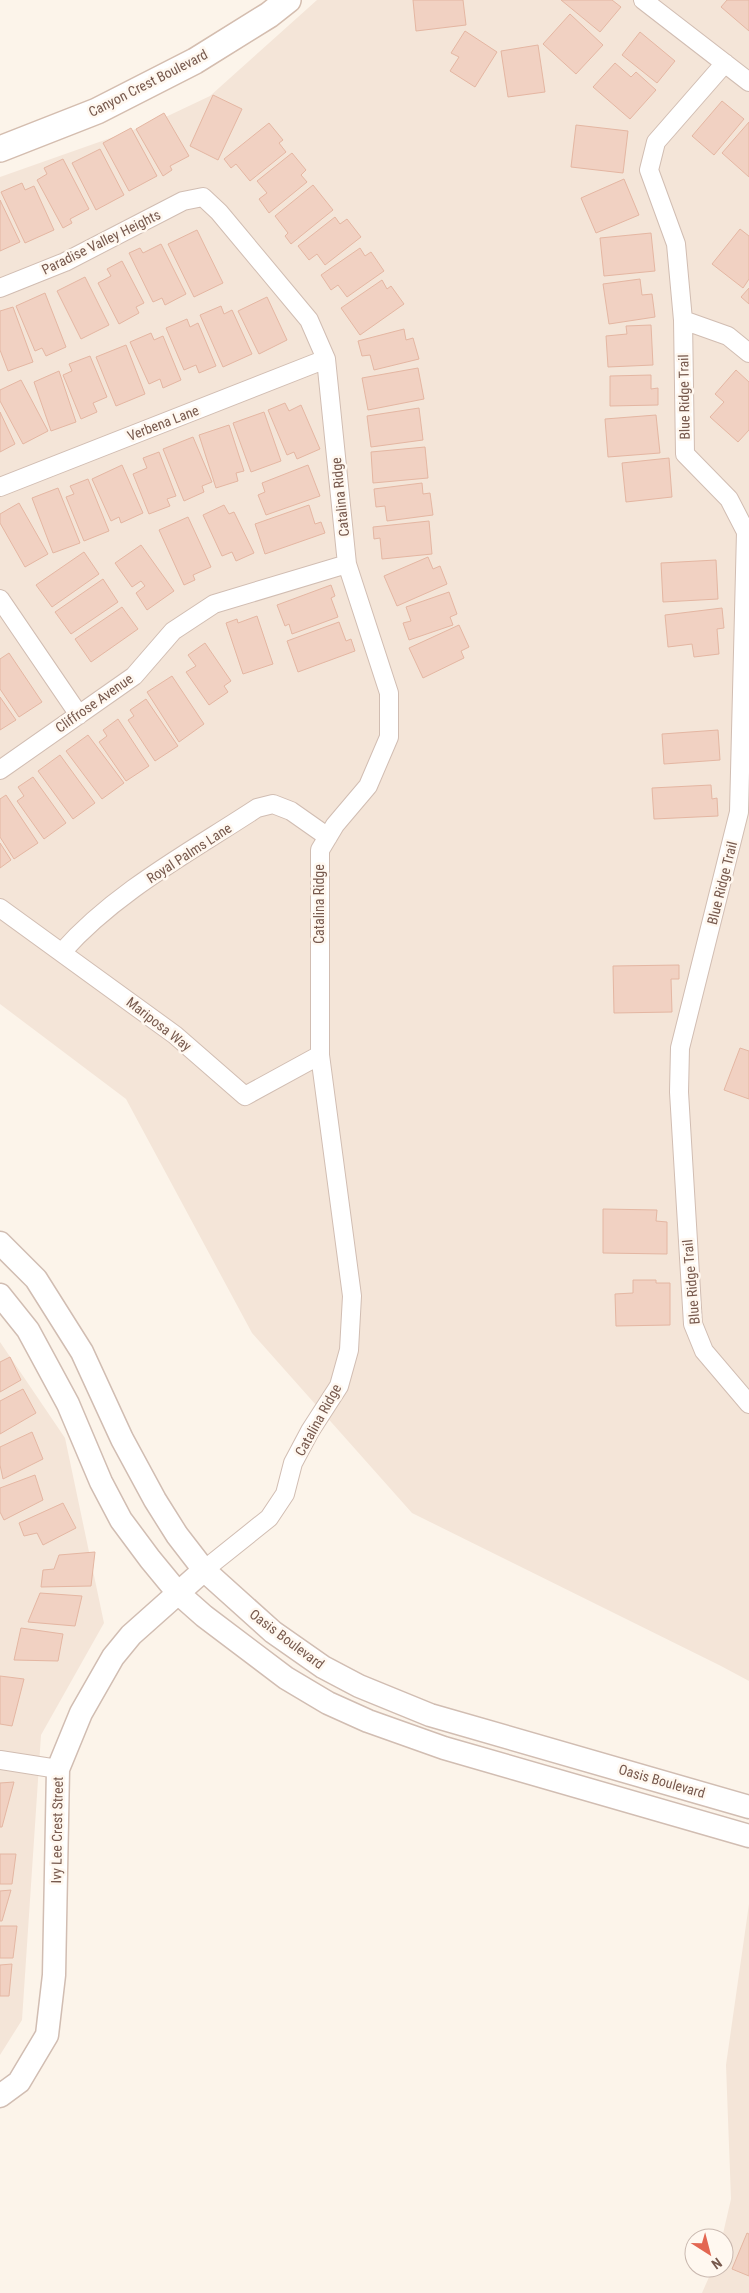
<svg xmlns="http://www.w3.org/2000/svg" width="749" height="2293" viewBox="0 0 749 2293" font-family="'Roboto Condensed',sans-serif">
<rect width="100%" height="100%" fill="#fcf4ea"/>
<path fill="#f4e5d8" d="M317,0H749V1681L721,1666L412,1513L252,1333L126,1099L0,1004V177L153,123L210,96Z
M0,1342L65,1438L104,1623L41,1735L22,2020L0,2055Z
M749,1904V2293H702L713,2268H724V2238H722L731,2199L726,2065Z"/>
<path fill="#f1d1c2" stroke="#e4b6a2" d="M413,0H463L466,25L416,31Z
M561,0H612L621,7L600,32Z
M727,0H749V31L721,7Z
M570,14L603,45L576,74L543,44Z
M465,31L497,52L475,87L450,71L459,57L451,53Z
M640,32L675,61L657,83L622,55Z
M538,45L545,92L508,97L501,51Z
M615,63L631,77L636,72L656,90L630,119L593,87Z
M213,95L242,109L218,160L190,146Z
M722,101L744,119L714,155L692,136Z
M164,113L189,156L170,166L172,170L163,176L136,129Z
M749,122V177L722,153Z
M269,123L283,140L279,143L286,152L250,181L236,164L231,168L224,159Z
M576,125L628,131L623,173L571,167Z
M131,128L157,176L129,191L103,143Z
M100,149L124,195L96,210L72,163Z
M292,153L306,170L301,175L307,182L269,213L259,199L267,193L257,181Z
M63,159L89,209L70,219L72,223L63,228L37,180L47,174L44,168Z
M624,179L639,215L596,233L581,198Z
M22,183L25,190L34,186L54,230L25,243L1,192Z
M313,185L333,210L291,244L285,236L288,233L275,216Z
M0,200L20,242L0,251Z
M335,217L340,224L347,219L361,237L325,265L317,254L309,260L298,246Z
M740,229L749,236V279L743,288L712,264Z
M197,230L223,283L194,297L168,244Z
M651,233L655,271L604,276L600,238Z
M161,244L186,294L165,305L162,298L153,302L129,253L140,248L143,253Z
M360,248L365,256L371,252L384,271L347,297L338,285L331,290L321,275Z
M122,261L144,303L136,307L139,313L119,324L98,283L111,276L107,269Z
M85,277L109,325L81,339L57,291Z
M640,279L642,295L652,294L655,317L609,324L603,284Z
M382,280L387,289L391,286L404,304L360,335L341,308Z
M749,288V304L741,297Z
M45,293L66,347L46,356L42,348L35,351L16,306Z
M267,297L287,340L259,354L238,311Z
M221,306L224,314L232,310L252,354L223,367L200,315Z
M13,307L33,362L8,371L0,350V311Z
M187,319L190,327L198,323L216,366L199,373L196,365L184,370L166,328Z
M651,325L653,365L608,367L606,336L627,334L626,326Z
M404,329L406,340L413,338L419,359L374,370L370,355L362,356L358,341Z
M151,333L154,340L163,336L181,380L163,388L160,379L149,384L130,342Z
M126,345L145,394L116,406L96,357Z
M90,356L107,397L93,403L97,412L81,419L63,375L72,371L69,364Z
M418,368L424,399L368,410L362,378Z
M736,370L749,382V430L738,442L710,417L724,402L715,394Z
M59,371L76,422L51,431L34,382Z
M651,375V389L658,388V405L610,406V376Z
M21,380L48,431L23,444L0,401V390Z
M285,403L289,411L301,405L320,449L297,459L294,452L287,455L268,410Z
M419,408L423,440L371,447L367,416Z
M0,412L15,444L0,452Z
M264,412L281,461L251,472L233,423Z
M656,415L660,453L608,457L605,419Z
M229,425L244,471L236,473L238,481L216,488L199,435Z
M193,437L212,482L202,486L204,492L184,501L163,449Z
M425,447L428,478L373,483L371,452Z
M159,452L176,496L167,499L170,506L149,514L133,474L147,468L143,458Z
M669,458L672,497L626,502L622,463Z
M122,465L143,513L121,523L119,517L111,521L92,479Z
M308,465L320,496L266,515L258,495L265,492L262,483Z
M88,479L109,531L84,541L66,497L74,494L70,486Z
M422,483L423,494L430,493L433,515L387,521L385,506L376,507L374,489Z
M58,488L80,543L53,553L32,498Z
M19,503L48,554L25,567L0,523V514Z
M224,505L229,514L234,512L254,553L236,561L232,552L222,556L203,515Z
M309,505L315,524L321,522L325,533L265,554L255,524Z
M188,517L211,567L193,575L195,580L184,585L159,530Z
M429,521L432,554L382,559L380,538L374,539L373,527Z
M141,545L174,591L147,610L136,593L145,586L141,581L132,587L115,563Z
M84,552L99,574L52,607L36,585Z
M428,557L433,569L440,566L447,584L397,606L384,576Z
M716,560L718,599L663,602L661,563Z
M103,579L118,602L71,634L55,612Z
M331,585L335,596L331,598L338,617L292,634L289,624L285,626L277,605Z
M449,592L457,614L450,617L453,625L409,640L403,623L411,621L406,607Z
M122,607L138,629L91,662L75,639Z
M722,608L724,628L717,629L719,654L694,657L692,644L668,647L665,615Z
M257,616L273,664L243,674L226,623L237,619L238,623Z
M339,622L346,641L351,639L355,651L298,672L287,641Z
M459,625L469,647L461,651L464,658L423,678L409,648Z
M205,643L231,681L224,686L228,692L209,705L186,672L196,666L188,655Z
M9,653L42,702L19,717L0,689V659Z
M172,676L204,724L179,742L147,692Z
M0,697L16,720L0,730Z
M146,699L178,746L155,761L128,720L134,716L130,710Z
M118,719L149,766L126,781L99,742L107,736L103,730Z
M718,730L720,760L664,764L662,734Z
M88,735L124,783L102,799L66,751Z
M60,755L95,803L73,819L38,771Z
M33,777L66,823L44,839L17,801L24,796L18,787Z
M711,785L712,799L717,798L718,816L654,819L652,788Z
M6,795L38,843L14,859L0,837V799Z
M0,843L11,860L0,868Z
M679,965V979H671L672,1012L614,1013L613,966Z
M740,1048L749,1051V1099L724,1090Z
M603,1209L657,1210L656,1221L667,1222V1254L603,1253Z
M633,1280H656V1283H670V1325L616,1326L615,1294L633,1293Z
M10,1357L21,1380L0,1392V1362Z
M23,1389L36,1413L0,1434V1401Z
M32,1432L43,1459L3,1479L0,1465V1447Z
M35,1475L43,1500L4,1520L0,1512V1488Z
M63,1503L76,1528L43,1545L37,1533L24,1536L19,1523Z
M95,1552L91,1586L41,1587L43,1570L54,1569L59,1555Z
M40,1593L82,1596L75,1626L28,1622Z
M21,1628L63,1634L58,1661L14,1660Z
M0,1676L24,1679L12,1726L0,1724Z
M14,1782L2,1827H0V1783Z
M0,1854H16L12,1884H0Z
M11,1890L2,1921H0V1891Z
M0,1926H17L13,1958H0Z
M12,1964L9,1996H0V1965Z
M747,2233L749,2234V2276L732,2269Z"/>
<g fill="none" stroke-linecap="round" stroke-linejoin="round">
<defs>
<path id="minor" d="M643,0L749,82
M725,63L656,142L649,170L676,244L683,320L685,454L729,499L746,532L739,812L680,1048L679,1092L693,1324L704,1351L749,1404
M0,288L65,262L183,201L203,197L219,212L309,320L326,359L347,564L389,693V737L368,786L335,825L320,850V1055L352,1296L349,1350L339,1386L310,1431L293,1463L285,1494L269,1518L204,1570
M683,320L728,336L749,353
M0,487L326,359
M0,599L79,715
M0,770L134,676L173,631L214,604L347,564
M0,908L175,1035L245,1096L320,1055
M62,952C115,892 190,852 257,808L273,804L291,811L328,837
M0,1760L58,1769"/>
<path id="tertiary" d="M0,1243L36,1279L82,1352L122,1439L155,1500L177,1535L204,1570L273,1632L323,1667L359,1686L430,1715L749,1807
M0,1295L28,1330L68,1404L101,1482L121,1520L150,1559L178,1593L204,1616L286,1678L328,1703L368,1721L444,1748L749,1836
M0,2096L19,2082L47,2035L54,1975L58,1769L81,1713L113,1657L131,1635L204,1570"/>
<path id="secondary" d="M0,149L97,111L195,61L269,15L288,0"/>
</defs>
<use href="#minor" stroke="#d1bdb2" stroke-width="20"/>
<use href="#tertiary" stroke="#d1bdb2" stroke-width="25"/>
<use href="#secondary" stroke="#d4bdaf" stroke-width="28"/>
<use href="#minor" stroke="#fff" stroke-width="18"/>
<use href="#tertiary" stroke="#fff" stroke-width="22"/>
<use href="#secondary" stroke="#fff" stroke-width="25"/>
</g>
<g text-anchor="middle" stroke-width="5" stroke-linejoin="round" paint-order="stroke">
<g font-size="14" fill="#77594d" stroke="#fff8f0">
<text transform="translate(148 83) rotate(-27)" y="5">Canyon Crest Boulevard</text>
<text transform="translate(101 242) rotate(-26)" y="5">Paradise Valley Heights</text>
<text transform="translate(684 397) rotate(-91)" y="5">Blue Ridge Trail</text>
<text transform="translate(163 423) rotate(-21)" y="5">Verbena Lane</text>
<text transform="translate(340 497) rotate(-96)" y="5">Catalina Ridge</text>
<text transform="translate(94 703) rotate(-35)" y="5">Cliffrose Avenue</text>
<text transform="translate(189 853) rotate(-33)" y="5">Royal Palms Lane</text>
<text transform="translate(722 883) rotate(-76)" y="5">Blue Ridge Trail</text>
<text transform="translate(319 904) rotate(-90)" y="5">Catalina Ridge</text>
<text transform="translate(159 1024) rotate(38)" y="5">Mariposa Way</text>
<text transform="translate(691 1282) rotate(-95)" y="5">Blue Ridge Trail</text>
<text transform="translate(318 1420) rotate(-61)" y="5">Catalina Ridge</text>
<text transform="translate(287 1639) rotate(37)" y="5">Oasis Boulevard</text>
<text transform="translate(662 1781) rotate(16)" y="5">Oasis Boulevard</text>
<text transform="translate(57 1830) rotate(-89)" y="5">Ivy Lee Crest Street</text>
</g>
</g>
<g transform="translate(709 2253) rotate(144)"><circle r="24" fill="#fff8f0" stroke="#c9b8af"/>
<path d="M0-4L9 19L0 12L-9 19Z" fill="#e36752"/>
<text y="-8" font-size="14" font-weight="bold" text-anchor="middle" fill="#77594d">N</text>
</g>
</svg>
